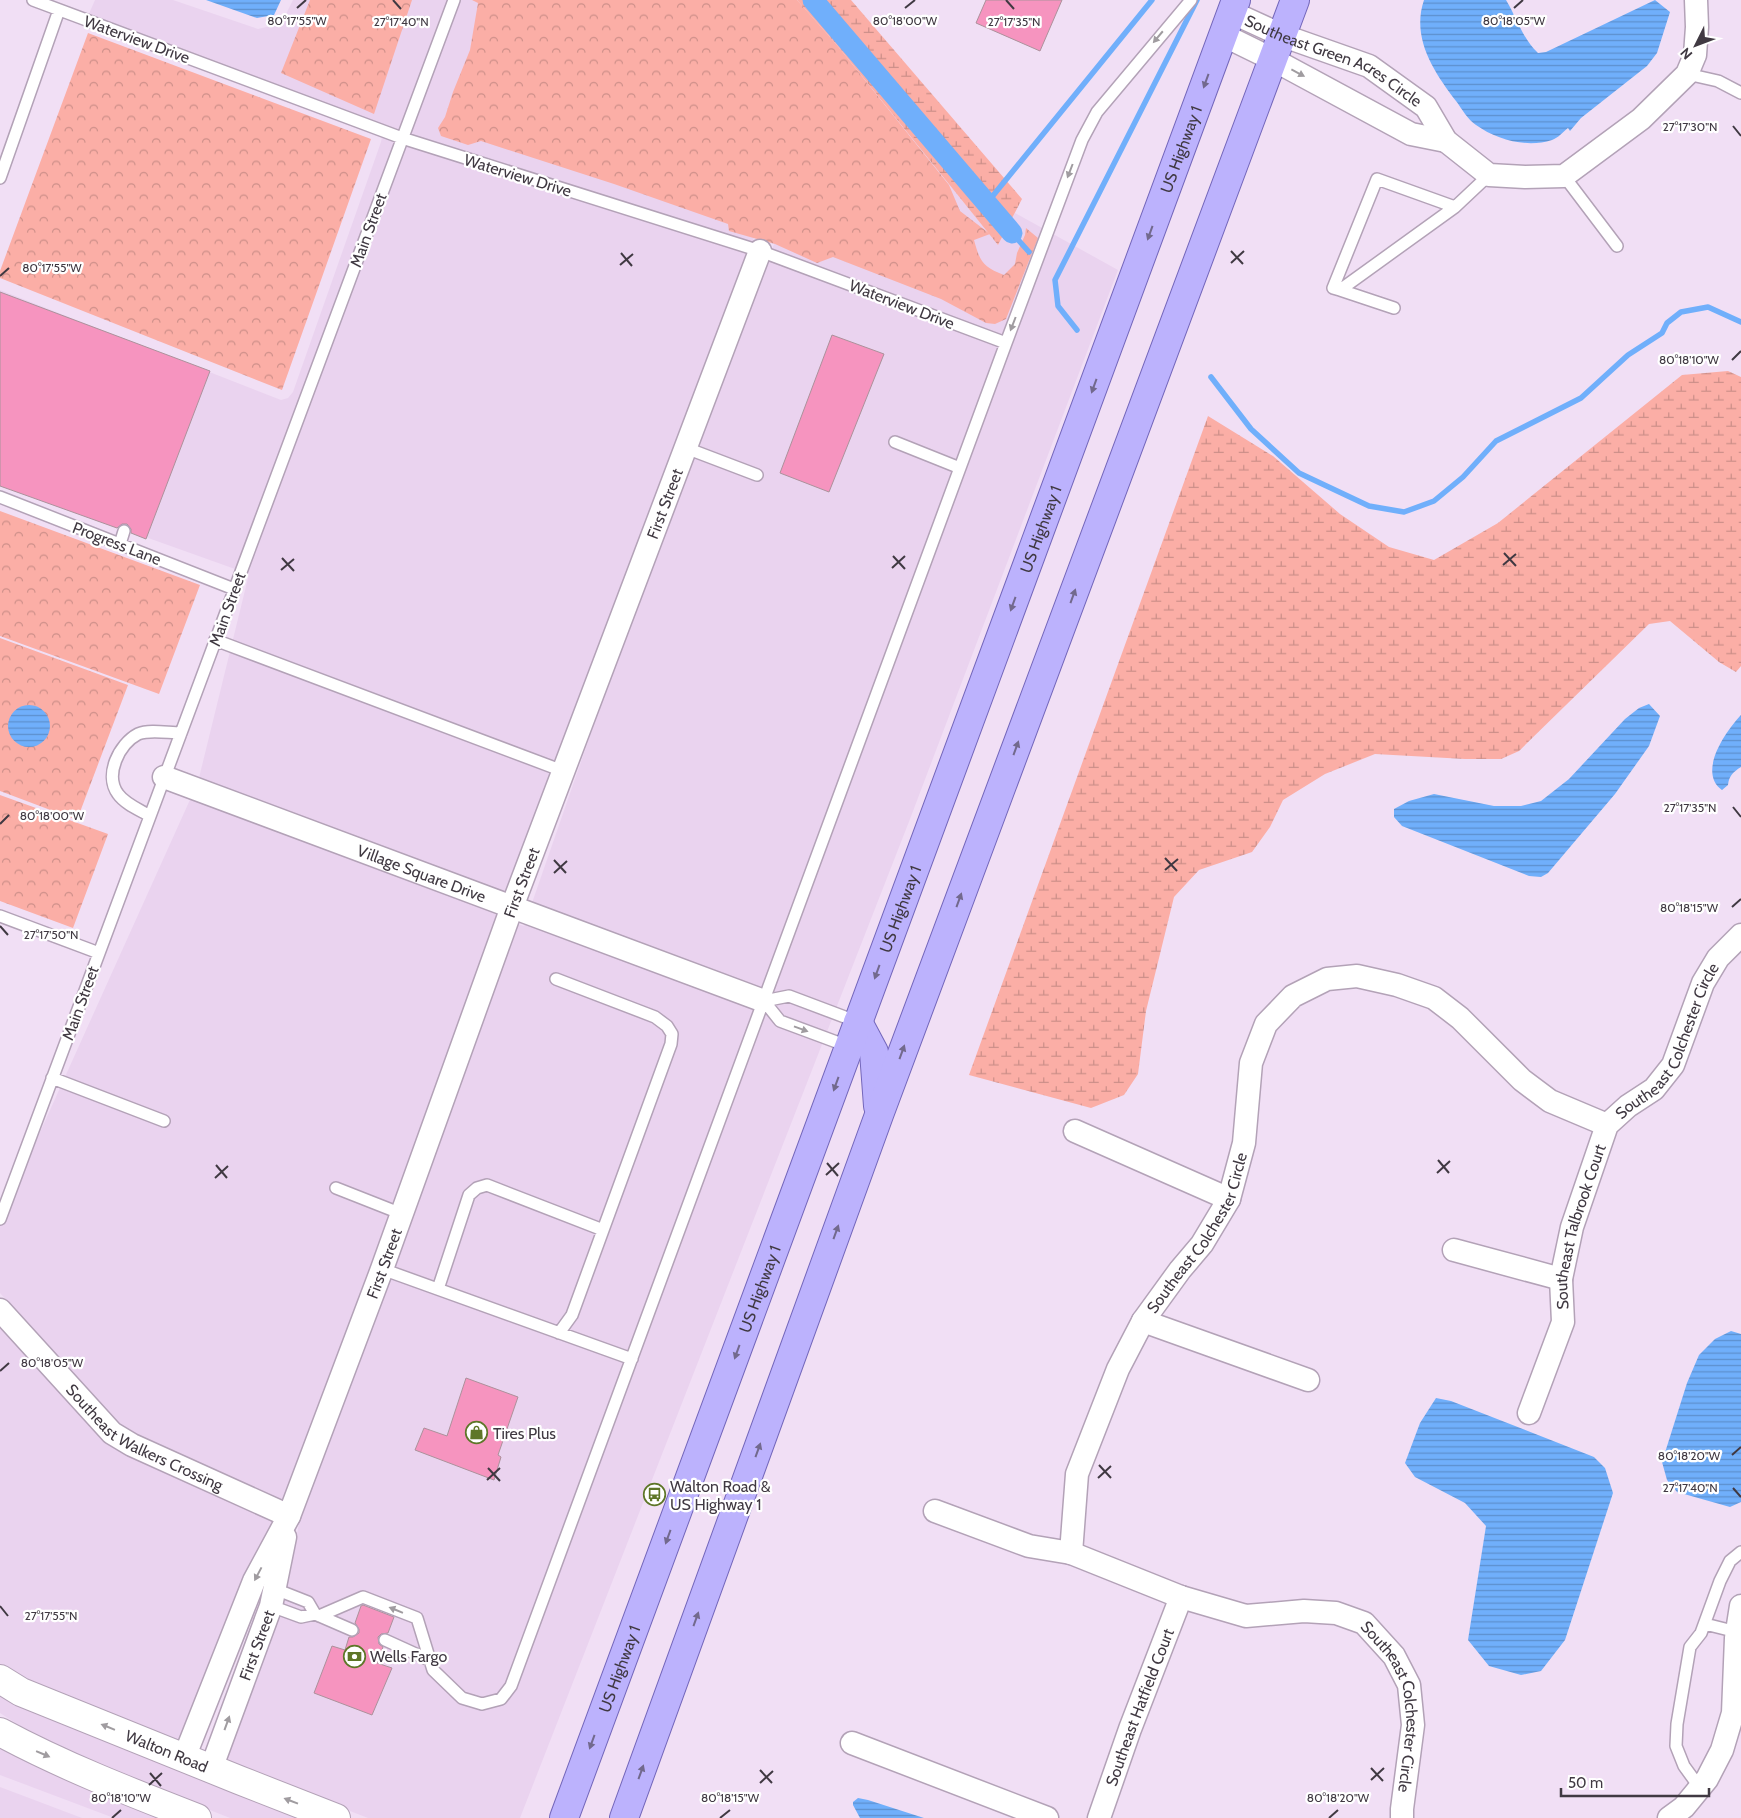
<svg xmlns="http://www.w3.org/2000/svg" width="1741" height="1818" viewBox="0 0 1741 1818" font-family="Cabin,sans-serif">
<defs>
<pattern id="wetland-marsh" width="20" height="14" patternUnits="userSpaceOnUse" patternTransform="scale(1.25)"><rect width="20" height="14" fill="#fbaea6"/><path d="M1 5h8M5 5V1M11 12h8M15 12V8" fill="none" stroke="#cd8f89"/></pattern>
<pattern id="park-crowns" width="20" height="18" patternUnits="userSpaceOnUse" patternTransform="scale(1.25)"><rect width="20" height="18" fill="#fbaea6"/><path d="M2 6a3 3 0 1 1 6 0M12 15a3 3 0 1 1 6 0" fill="none" stroke="#cd8f89"/></pattern>
<pattern id="water-rules" width="6" height="5" patternUnits="userSpaceOnUse" patternTransform="scale(1.25)"><rect width="6" height="5" fill="#70affb"/><path d="M0 2.5h6" fill="none" stroke="#5d8fcd"/></pattern>
</defs>
<rect width="100%" height="100%" fill="#f1dff5"/>
<path fill="#ead3ef" d="M95,0H173L258,29L279,24L284,18L293,0H797L836,44L998,245L1015,213L1118,270L910,819L520,1818H368L224,1762L282,1607L288,1582L300,1518L304,1510L303,1509L517,924L524,926L618,655L774,244L754,238L498,915L372,1266L284,1501L138,1435L120,1424L0,1293V1221L198,782L249,574L0,485V290L281,400L288,398L293,392L381,142L382,136L85,23Z
M0,1327L106,1442L274,1521L178,1744L27,1682L0,1666Z
M0,1693L306,1818H230L91,1763L47,1743L0,1713Z
M0,1744L167,1818H114L0,1775Z
M0,1787L82,1818H0Z"/>
<path fill="url(#wetland-marsh)" d="M797,0H851L1022,199L998,245L836,44Z
M1728,371L1741,377V666L1736,672L1719,662L1670,621L1649,624L1519,751L1501,759H1465L1375,754L1325,774L1283,800L1270,827L1252,852L1199,870L1174,897L1146,1011L1138,1074L1124,1095L1091,1108L969,1075L1208,416L1273,456L1340,514L1389,547L1434,560L1498,523L1682,375Z"/>
<path fill="url(#park-crowns)" d="M310,0H412L374,114L281,73Z
M472,0H797L836,44L949,185L960,211L990,234L974,240C980,262 983,267 1004,275L1015,264L1017,253L1025,235L1026,228L1038,238L1006,319L995,324L986,323L941,299L833,257L817,263L775,244L729,231L728,224L614,184L481,141L468,145L441,136L438,128L445,117L453,92L470,50L478,3Z
M88,33L371,139L282,390L0,278V271Z
M0,511L200,585L159,694L0,636Z
M0,638L128,685L77,820L0,791Z
M0,795L108,834L73,928L0,901Z"/>
<path fill="url(#water-rules)" d="M206,0H281L274,15L257,18Z
M1424,0H1506C1517,18 1522,38 1538,53L1546,52L1655,0L1670,12L1657,53L1647,66L1581,118L1570,131L1568,128C1563,132 1558,138 1552,140C1527,148 1497,140 1476,125C1468,120 1462,109 1456,101C1434,72 1411,38 1424,0Z
M1649,704L1660,716L1649,746L1615,794L1548,873L1541,877L1529,876L1402,826L1394,817V809L1409,801L1434,794L1494,806H1521L1541,801L1569,779L1625,719L1639,708Z
M8 726a21 21 0 1 1 42 0a21 21 0 1 1-42 0Z
M1741,715V767C1733,772 1729,776 1728,785L1722,790C1697,772 1726,731 1741,715Z
M1731,1331L1741,1334V1502L1730,1507L1677,1492L1667,1480L1662,1462L1687,1383L1699,1355L1715,1339Z
M1436,1398L1451,1401L1594,1457L1605,1468L1613,1493L1565,1640L1541,1671L1521,1675L1489,1666L1468,1640L1486,1526L1465,1503L1415,1477L1405,1463L1420,1423Z
M858,1798L868,1800L924,1818H860L853,1805V1802Z"/>
<g fill="none" stroke-linecap="round" stroke-linejoin="round">
<path stroke="#70affb" stroke-width="5.5" d="M987,203L1152,0
M1012,233L1029,252
M1077,330L1058,306L1055,280L1197,0
M1211,377L1251,429L1299,473L1369,506L1404,512L1434,501L1463,477L1496,441L1581,398L1628,355L1662,333L1667,323L1681,312L1708,307L1741,322"/>
<path stroke="#70affb" stroke-width="21" d="M813,0L1012,233"/>
</g>
<path fill="#f694bf" stroke="#ac919b" d="M986,0H1062L1040,51L976,23Z
M0,292L210,371L146,539L131,533V529L127,524H122L117,528L0,486Z
M832,335L884,354L829,492L780,473Z
M466,1378L518,1397L498,1455L501,1457L494,1480L415,1450L424,1428L447,1436Z
M363,1605L394,1617L388,1633L381,1634L378,1637L379,1644L383,1647L377,1663L392,1668L372,1715L314,1693L332,1646L345,1650L349,1637H353L359,1633V1629L355,1623L361,1606Z"/>
<g fill="none" stroke-linecap="round" stroke-linejoin="round">
<defs>
<path id="service" d="M33,0L402,138L760,251L1006,343
M1687,74L1718,81L1741,93
M1564,176L1617,246
M0,178L59,10
M1455,207L1377,179L1333,288L1340,290L1455,207L1489,175
M1340,290L1394,308
M895,442L960,468
M686,448L757,475
M0,497L234,589
M120,544L124,531
M215,640L563,771
M150,816C140,810 125,804 118,794C104,775 119,744 138,734C150,729 168,733 181,733
M0,916L99,953
M556,979L655,1017L667,1026L672,1034L671,1044L572,1315L559,1333
M764,1001L780,1021L850,1047
M764,1001L789,996L858,1022
M52,1078L164,1121
M336,1188L402,1214
M0,1219L454,0
M382,1269L632,1359
M438,1289L469,1195L477,1188L487,1185L603,1230
M275,1589L308,1602L315,1614
M271,1606L301,1617L315,1614L352,1630
M319,1616L363,1597L417,1618L433,1670L462,1698L482,1704L501,1699L511,1686L1006,343L1082,140L1097,112L1191,0
M1705,1624L1737,1632
M385,1640L429,1660
M1700,1788L1684,1766L1676,1746L1677,1724L1690,1647L1701,1633L1720,1581L1730,1561L1741,1552"/>
<g id="minor">
<path id="s1" d="M1231,12L1281,35L1369,66L1426,107L1446,141L1489,175L1525,177L1564,176L1641,119L1687,74L1695,55L1697,27L1696,0"/>
<path d="M1223,35L1272,59L1411,134L1446,141"/>
<path id="s2" d="M164,777L764,1001"/>
<path d="M1075,1131L1229,1199"/>
<path d="M1454,1250L1561,1279"/>
<path id="s3" d="M0,1310L112,1433L132,1445L289,1516"/>
<path d="M1143,1321L1308,1380"/>
<path id="s4" d="M1529,1413L1563,1322L1561,1279L1572,1227L1607,1125L1628,1106L1654,1089L1673,1065L1703,983L1718,958L1741,935"/>
<path id="s5" d="M935,1511L1029,1546L1071,1553L1181,1597L1246,1616L1304,1611L1336,1613L1364,1623L1394,1656L1409,1685L1413,1725L1402,1809V1818"/>
<path id="s6" d="M1071,1553L1077,1474L1118,1369L1143,1321L1180,1270L1202,1244L1229,1199L1244,1143L1251,1063L1266,1024L1293,996L1327,979L1357,976L1397,985L1434,998L1460,1018L1522,1080L1550,1101L1607,1125"/>
<path d="M852,1743L1047,1818"/>
<path id="s7" d="M184,1758L254,1581L289,1516L382,1269L512,907L760,251"/>
<path id="s8" d="M211,1769L271,1606L285,1537"/>
<path id="s9" d="M1099,1818L1130,1729L1181,1597"/>
<path d="M1669,1818L1684,1807L1707,1779L1722,1750L1733,1713L1736,1638L1741,1606"/>
</g>
<g id="secondary">
<path id="s10" d="M0,1679L21,1692L239,1780L336,1818"/>
<path d="M0,1732C63,1766 130,1792 197,1818"/>
</g>
<g id="primary">
<path d="M858,1022L874,1052L878,1106"/>
<path id="s11" d="M564,1818L1236,0"/>
<path d="M624,1818L879,1115L1295,0"/>
</g>
</defs>
<use href="#service" stroke="#b3a2b7" stroke-width="14"/>
<use href="#minor" stroke="#b3a2b7" stroke-width="25"/>
<use href="#secondary" stroke="#b3a2b7" stroke-width="30"/>
<use href="#primary" stroke="#7366ba" stroke-width="30"/>
<use href="#service" stroke="#fff" stroke-width="11"/>
<use href="#minor" stroke="#fff" stroke-width="22"/>
<use href="#secondary" stroke="#fff" stroke-width="28"/>
<use href="#primary" stroke="#bcb2fd" stroke-width="28"/>
</g>
<defs><path id="oneway-solid" d="M-6-.8H1V-3.2L6.5 0L1 3.2V.8H-6Z" transform="scale(1.25)"/></defs>
<g fill="#a09ca0">
<use href="#oneway-solid" transform="translate(1158 37) rotate(130)"/>
<use href="#oneway-solid" transform="translate(1298 73) rotate(28)"/>
<use href="#oneway-solid" transform="translate(1070 171) rotate(111)"/>
<use href="#oneway-solid" transform="translate(1013 324) rotate(111)"/>
<use href="#oneway-solid" transform="translate(801 1029) rotate(20)"/>
<use href="#oneway-solid" transform="translate(258 1574) rotate(118)"/>
<use href="#oneway-solid" transform="translate(396 1610) rotate(-158)"/>
<use href="#oneway-solid" transform="translate(227 1723) rotate(-70)"/>
<use href="#oneway-solid" transform="translate(108 1727) rotate(-158)"/>
<use href="#oneway-solid" transform="translate(43 1754) rotate(23)"/>
<use href="#oneway-solid" transform="translate(291 1801) rotate(-159)"/>
</g>
<g fill="#72698d">
<use href="#oneway-solid" transform="translate(1206 81) rotate(110)"/>
<use href="#oneway-solid" transform="translate(1150 233) rotate(110)"/>
<use href="#oneway-solid" transform="translate(1094 386) rotate(110)"/>
<use href="#oneway-solid" transform="translate(1073 596) rotate(-70)"/>
<use href="#oneway-solid" transform="translate(1013 604) rotate(110)"/>
<use href="#oneway-solid" transform="translate(1016 748) rotate(-70)"/>
<use href="#oneway-solid" transform="translate(959 900) rotate(-70)"/>
<use href="#oneway-solid" transform="translate(877 972) rotate(110)"/>
<use href="#oneway-solid" transform="translate(902 1052) rotate(-70)"/>
<use href="#oneway-solid" transform="translate(836 1084) rotate(110)"/>
<use href="#oneway-solid" transform="translate(836 1232) rotate(-70)"/>
<use href="#oneway-solid" transform="translate(737 1352) rotate(110)"/>
<use href="#oneway-solid" transform="translate(758 1450) rotate(-70)"/>
<use href="#oneway-solid" transform="translate(668 1537) rotate(110)"/>
<use href="#oneway-solid" transform="translate(696 1619) rotate(-70)"/>
<use href="#oneway-solid" transform="translate(592 1742) rotate(110)"/>
<use href="#oneway-solid" transform="translate(641 1772) rotate(-70)"/>
</g>
<path fill="none" stroke="#403942" stroke-width="2" d="M393,0L401,9M1006,0L1014,9M297,8L306,0M905,8L915,0M1514,8L1523,0M1733,126L1741,136M1231,251L1243,264M621,253L632,266M1231,263L1244,251M620,265L633,254M0,276L9,268M1732,360L1741,351M1504,553L1516,566M893,556L905,569M282,558L294,571M1503,565L1516,554M892,568L905,556M281,570L294,559M1733,807L1741,817M0,824L9,815M1165,858L1177,871M554,860L566,873M1165,870L1178,859M554,873L567,861M1732,907L1741,899M0,926L8,935M1438,1160L1449,1173M827,1163L838,1176M216,1165L227,1178M1437,1173L1450,1161M826,1175L839,1163M215,1178L228,1166M0,1371L9,1363M1732,1455L1741,1447M1099,1465L1111,1478M488,1468L500,1481M1098,1478L1111,1466M487,1480L500,1468M1733,1488L1741,1497M0,1606L8,1616M1371,1768L1383,1781M760,1770L772,1783M150,1773L161,1786M1371,1780L1384,1768M760,1783L773,1771M149,1785L162,1773M112,1818L121,1810M720,1818L730,1810M1329,1818L1338,1810"/>
<defs>
<symbol id="shop-ring" viewBox="-11 -11 22 22"><circle r="9.5" fill="#fff" stroke="#5e7628" stroke-width="1.5"/><path d="M-5-2.5h2.3a2.7 3.5 0 0 1 5.4 0H5L5.5 6h-11ZM-1.5-2.5h3a1.5 2.3 0 0 0-3 0Z" fill="#5e7628"/></symbol>
<symbol id="bus-ring" viewBox="-11 -11 22 22"><circle r="9.5" fill="#fff" stroke="#5e7628" stroke-width="1.5"/><path d="M-5-6H5V4H4V6H2V4H-2V6H-4V4H-5ZM-3.5-4V0h7V-4ZM-3.5 1.2v1.5H-2V1.2ZM2 1.2v1.5H3.5V1.2Z" fill="#5e7628"/></symbol>
<symbol id="bank-ring" viewBox="-11 -11 22 22"><circle r="9.5" fill="#fff" stroke="#5e7628" stroke-width="1.5"/><path d="M-6-4H6V4H-6ZM0-2.3a2.3 2.3 0 1 0 0 4.6a2.3 2.3 0 1 0 0-4.6Z" fill="#5e7628"/></symbol>
</defs>
<g fill-rule="evenodd">
<use href="#shop-ring" x="464" y="1420" width="25" height="25"/>
<use href="#bus-ring" x="642" y="1482" width="25" height="25"/>
<use href="#bank-ring" x="342" y="1644" width="25" height="25"/>
</g>
<g text-anchor="middle" stroke-width="4.5" stroke-linejoin="round" paint-order="stroke">
<g font-size="16" fill="#403942" stroke="#fff">
<text transform="translate(137 39) rotate(20)" y="6">Waterview Drive</text>
<text dy="6" stroke="none"><textPath href="#s1" startOffset="114">Southeast Green Acres Circle</textPath></text>
<text dy="6" stroke="none"><textPath href="#s11" startOffset="1779">US Highway 1</textPath></text>
<text transform="translate(518 175) rotate(17)" y="6">Waterview Drive</text>
<text transform="translate(368 230) rotate(-70)" y="6">Main Street</text>
<text transform="translate(902 304) rotate(21)" y="6">Waterview Drive</text>
<text dy="6" stroke="none"><textPath href="#s7" startOffset="1344">First Street</textPath></text>
<text dy="6" stroke="none"><textPath href="#s11" startOffset="1374">US Highway 1</textPath></text>
<text transform="translate(117 543) rotate(21)" y="6">Progress Lane</text>
<text transform="translate(227 609) rotate(-70)" y="6">Main Street</text>
<text dy="6" stroke="none"><textPath href="#s2" startOffset="275">Village Square Drive</textPath></text>
<text dy="6" stroke="none"><textPath href="#s7" startOffset="939">First Street</textPath></text>
<text dy="6" stroke="none"><textPath href="#s11" startOffset="969">US Highway 1</textPath></text>
<text transform="translate(80 1003) rotate(-70)" y="6">Main Street</text>
<text dy="6" stroke="none"><textPath href="#s4" startOffset="408">Southeast Colchester Circle</textPath></text>
<text dy="6" stroke="none"><textPath href="#s4" startOffset="195">Southeast Talbrook Court</textPath></text>
<text dy="6" stroke="none"><textPath href="#s6" startOffset="351">Southeast Colchester Circle</textPath></text>
<text dy="6" stroke="none"><textPath href="#s7" startOffset="534">First Street</textPath></text>
<text dy="6" stroke="none"><textPath href="#s11" startOffset="564">US Highway 1</textPath></text>
<text dy="6" stroke="none"><textPath href="#s3" startOffset="196">Southeast Walkers Crossing</textPath></text>
<text dy="6" stroke="none"><textPath href="#s8" startOffset="132">First Street</textPath></text>
<text dy="6" stroke="none"><textPath href="#s11" startOffset="159">US Highway 1</textPath></text>
<text dy="6" stroke="none"><textPath href="#s9" startOffset="118">Southeast Hatfield Court</textPath></text>
<text dy="6" stroke="none"><textPath href="#s5" startOffset="542">Southeast Colchester Circle</textPath></text>
<text dy="6" stroke="none"><textPath href="#s10" startOffset="182">Walton Road</textPath></text>
</g>
<g font-size="16" fill="#403942" stroke="#fff" text-anchor="start">
<text x="493" y="1439">Tires Plus</text>
<text x="670" y="1492">Walton Road &amp;<tspan x="670" dy="18">US Highway 1</tspan></text>
<text x="370" y="1662">Wells Fargo</text>
</g>
</g>
<g font-size="12" text-anchor="middle" fill="#403942" stroke="#fff" stroke-width="4.5" stroke-linejoin="round" paint-order="stroke">
<text x="297" y="25">80°17'55"W</text>
<text x="905" y="25">80°18'00"W</text>
<text x="1514" y="25">80°18'05"W</text>
<text x="401" y="26">27°17'40"N</text>
<text x="1014" y="26">27°17'35"N</text>
<text x="1690" y="131">27°17'30"N</text>
<text x="52" y="272">80°17'55"W</text>
<text x="1689" y="364">80°18'10"W</text>
<text x="1690" y="812">27°17'35"N</text>
<text x="52" y="820">80°18'00"W</text>
<text x="1689" y="912">80°18'15"W</text>
<text x="51" y="939">27°17'50"N</text>
<text x="52" y="1367">80°18'05"W</text>
<text x="1689" y="1460">80°18'20"W</text>
<text x="1690" y="1492">27°17'40"N</text>
<text x="51" y="1620">27°17'55"N</text>
<text x="121" y="1802">80°18'10"W</text>
<text x="730" y="1802">80°18'15"W</text>
<text x="1338" y="1802">80°18'20"W</text>
</g>
<g transform="translate(1696 45) rotate(228)" stroke="#ffffff" stroke-width="4" paint-order="stroke">
<path d="M0-4L9 19L0 12L-9 19Z" fill="#403942"/>
<text y="-8" font-size="14" font-weight="bold" text-anchor="middle" fill="#403942">N</text>
</g>
<path d="M1561 1788v8h148v-8" fill="none" stroke="#403942" stroke-width="2.5"/>
<text x="1568" y="1788" font-size="15" fill="#403942" stroke="#ffffff" stroke-width="4" paint-order="stroke">50 m</text>
</svg>
